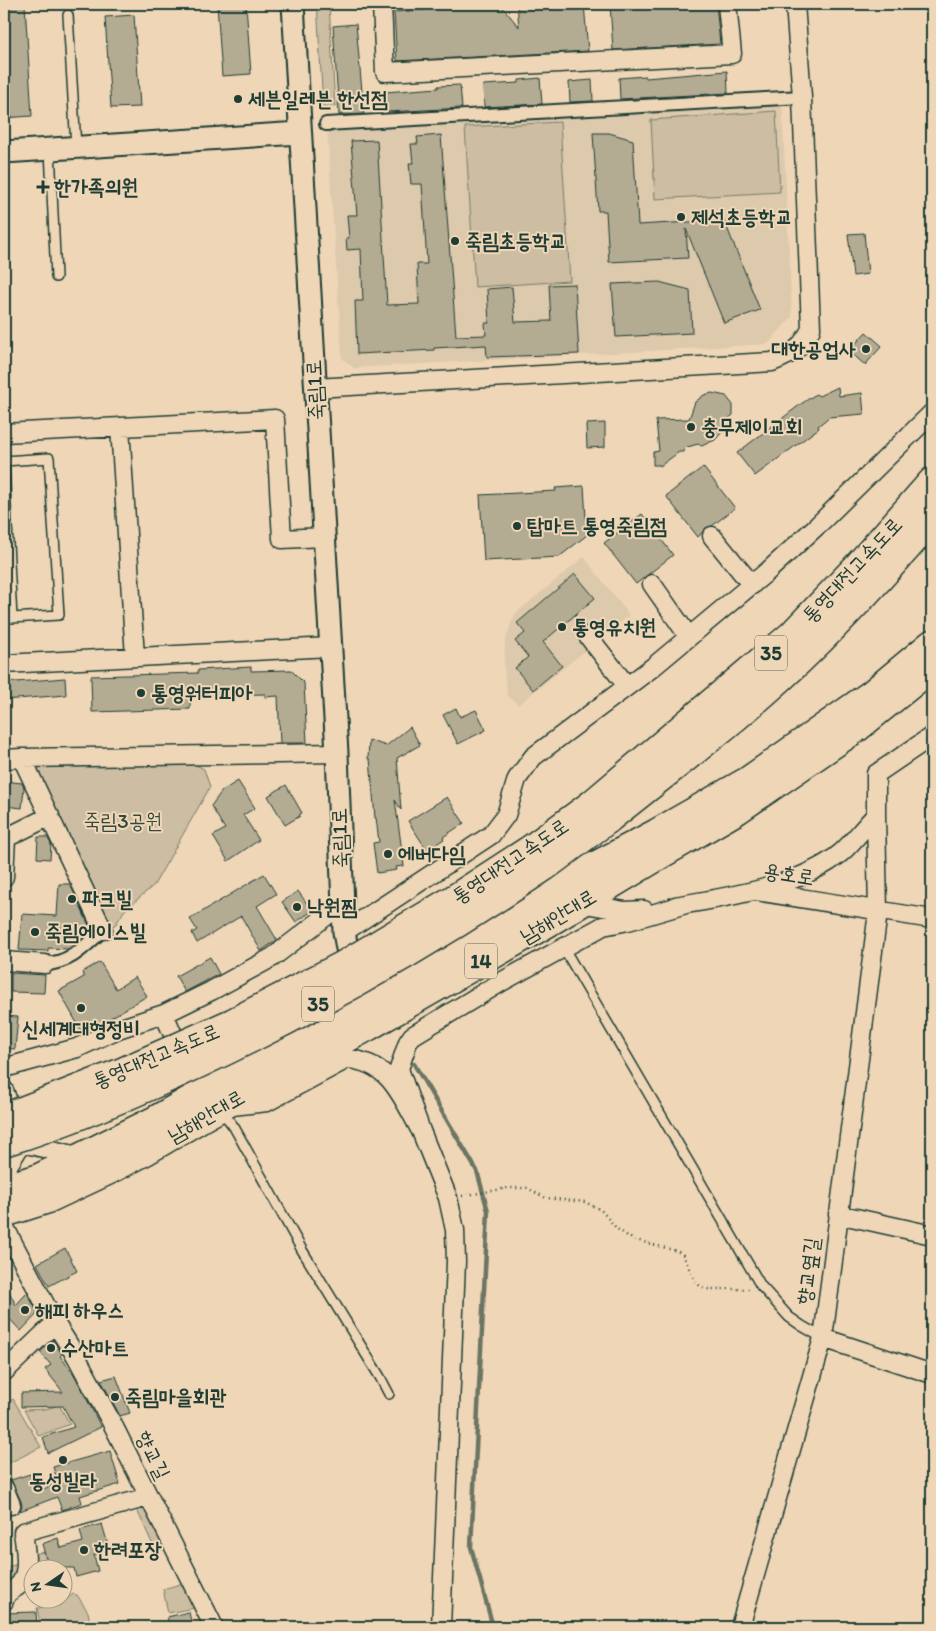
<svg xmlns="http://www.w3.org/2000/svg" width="936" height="1631" viewBox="0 0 936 1631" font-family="Itim,'Poor Story',sans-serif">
<rect width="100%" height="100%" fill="#efd6b7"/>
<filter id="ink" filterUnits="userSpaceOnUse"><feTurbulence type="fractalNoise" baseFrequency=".02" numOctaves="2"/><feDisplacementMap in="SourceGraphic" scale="10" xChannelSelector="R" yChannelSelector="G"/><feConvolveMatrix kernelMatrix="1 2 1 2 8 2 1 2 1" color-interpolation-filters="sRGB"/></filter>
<g filter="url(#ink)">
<path fill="#ddc9ac" d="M782,103L792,317L768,344L354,368L342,358L327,127L569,117Z
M584,557L629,615L518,705L507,695L504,666L505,642L512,621L516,613Z"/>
<path fill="#cdbda2" stroke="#767d6b" d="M317,4H329L335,106L323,107Z
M776,111L780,192L655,199L651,120Z
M560,122L570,281L475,287L465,127Z
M190,762L204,769L210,787L154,885L124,911L116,924L110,927L32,766Z
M13,1399L41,1447L9,1463L4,1453V1406Z
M59,1405L70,1424L39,1436L24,1410L46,1409Z
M148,1507L169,1546L156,1552L137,1510Z
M44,1552L48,1568H36L33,1554Z
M22,1563V1571L8,1584L4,1568Z
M187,1582L199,1607L168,1613L163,1589Z
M73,1594L77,1595L88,1612L91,1627H41L37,1608L60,1605Z"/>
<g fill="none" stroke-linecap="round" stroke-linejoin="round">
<path stroke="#6b7563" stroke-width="4.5" d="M414,1064L477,1171L488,1211L471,1547L493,1627"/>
</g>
<path fill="#b4ab93" stroke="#1f3d34" d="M4,4H25L32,116L4,118Z
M217,4H246L251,74L222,76Z
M467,4V6L500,4L519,27L517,4H584L588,51L397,61L394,12L440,9L439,6Z
M610,4H716L720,44L613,50Z
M134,15L140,107L111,108L105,17Z
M356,24L364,114L339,115L333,26Z
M727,71L728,93L620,99L619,78L645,76L646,78Z
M540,78L542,104L484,107L483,85L519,83V80Z
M592,80L593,101L570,102L569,82Z
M460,85L462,108L387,112L385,92L438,88V86Z
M593,133H609L633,140L638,225L724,220L760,310L724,323L686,229L688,258L609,262L606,211H598Z
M441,135L456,336L486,335L485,323H489L487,289L512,287L515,322L551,321L549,285L575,284L579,354L487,357L486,345L434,348V350L357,354L355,301H363L361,249L347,250L346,238H349L347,215H357L351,141L377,140L387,305L419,304L417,264H427L422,184H411L409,163H413L411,144H418L417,137Z
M864,233L868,274L853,276L848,234Z
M659,282L690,290L692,333L616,337L612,284Z
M866,332L882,346L865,365L849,351Z
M838,387L839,396L862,393L864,414L829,417L818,426L819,428L755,476L737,453L801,404L816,394L819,396Z
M712,393L726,396L733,405V415L728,419L723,431L715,440L708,443L702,446L698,444L684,448V452H679L660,466V465H653V452L659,451L656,420L689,419L695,402L704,395Z
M605,423V447L587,448L586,424Z
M703,467L735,508L712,526L706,528L698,537L666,496Z
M584,486L587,535L559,557L484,561L480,495L556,491L555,488Z
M642,514L673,555L636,584L604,543Z
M575,574L595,598L543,642L562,666L533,690L515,668L528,657L515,641L525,633L517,623Z
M251,667V671L291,670L304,683L307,743H280L278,696L265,697V694L190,696V709L92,712L91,676L198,673V670Z
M65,678L66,695L4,700V683Z
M456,708L460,717L476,710L486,730L458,744L443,715Z
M410,727L420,745L397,758L401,810L395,800L404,866L396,867L397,870L377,873L373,843L379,842L376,818H375L370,759H368L369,740L386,746Z
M4,781L22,783L24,788L22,808L4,806Z
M238,781L255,808L243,815L259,840L228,861L213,836L225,829L211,806L222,791Z
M286,785L302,813L299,815L300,816L285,825L268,796Z
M447,797L464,823L443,837L444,839L427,850L408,821Z
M38,837H47L51,844L50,859L37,858Z
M264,874L276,894L257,906L277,940L261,951L241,916L197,943L192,933L197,930L190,919Z
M59,884H70L91,930H87L86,934L68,949L48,948V951L19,950L22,914L57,916Z
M298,891L312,911L296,922L282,902Z
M210,957L219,974L185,992L176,976Z
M100,962L116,989L135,977L147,996L102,1023L103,1024L83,1034L59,991L84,977L82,973L84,971Z
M11,973L45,975L44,993L11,992Z
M4,1016L18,1017L15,1049L4,1048Z
M65,1248L77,1271L49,1286L37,1264Z
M4,1282L16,1305L27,1293L38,1313L21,1331L4,1313Z
M53,1340L62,1354L60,1356L75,1376L101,1427L48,1453L43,1437L74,1427L63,1406L21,1407V1393L63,1392L45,1369L51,1365L40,1352Z
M116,1376L130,1413L120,1416L101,1380Z
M110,1451L120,1484L80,1496L82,1503L62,1510L57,1497L20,1511L22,1506L21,1501L11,1480L30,1474L36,1492L58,1483L53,1467Z
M102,1524L108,1545L100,1548L101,1553L94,1555L98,1571L76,1577L74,1568H49L42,1544L58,1538L61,1548L83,1542L80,1530Z
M36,1612L37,1627H4V1613Z
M189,1612L192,1627H170L167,1617Z"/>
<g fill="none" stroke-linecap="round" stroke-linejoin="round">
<defs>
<path id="service" d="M68,15L76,147
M50,150L56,277
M4,461L49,458L59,615L12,618L4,467
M563,947L761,1286L789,1317L802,1326L823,1338
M221,1110L234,1127L302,1250L380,1377L389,1394"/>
<path id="pedestrian" d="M326,124L802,97
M45,964C71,963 85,946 103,930"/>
<path id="minor" d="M382,4L385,72L732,54L727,4
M315,388L772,362C794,353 800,350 811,329L802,97L795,4
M120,427L135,657
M4,433L275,419L282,539L324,537
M712,536L752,585
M652,584L689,637
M588,636L627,686
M4,664L331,647
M22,758L337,753
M4,759L22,758L103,930
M4,877L6,838L50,816
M756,891L932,919
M580,903L625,911L644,910
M675,906C726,897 801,887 842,852C854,841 864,827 876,815V774L932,736
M344,932L491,835L506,815L517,779L533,757L653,667L768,571L818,525L932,413
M4,961L45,964
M164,1014L182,1055
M4,1068L77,1048L118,1029L164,1014L211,991L273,957L343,903
M4,1090L15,1123
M232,1106L267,1102L347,1059C391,1062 402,1098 421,1131L399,1069L408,1042L412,1036L503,981L603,926L628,921L686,904
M421,1131L448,1198L455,1230L456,1262L441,1627
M22,1143L82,1157
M4,1172L22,1143
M838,1214L932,1235
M4,1226L55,1323L76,1356L114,1427L214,1627
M823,1338L932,1374
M4,1372L55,1323
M4,1488L11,1505
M4,1601C8,1588 13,1592 20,1584C30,1571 25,1547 23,1532L148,1497
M740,1627L823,1338L878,912L876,815"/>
<path id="tertiary" d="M293,4L337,753L344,932L352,976
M4,152L300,133"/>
<path id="primary" d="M4,1188L37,1179L154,1121L199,1095L224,1083L556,887L657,833L748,781L872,694L932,644
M4,1213L45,1200L109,1170L147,1150L206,1115L369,1026L549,922L663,853L737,810L858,727L932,667"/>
<path id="motorway" d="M591,805L792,635L857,567L932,482
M607,820C675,765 746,713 808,652C852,610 892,565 932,519"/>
</defs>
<use href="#service" stroke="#1f3d34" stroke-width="12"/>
<use href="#pedestrian" stroke="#1f3d34" stroke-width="16"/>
<use href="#minor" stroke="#1f3d34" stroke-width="21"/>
<use href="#tertiary" stroke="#1f3d34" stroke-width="25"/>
<use href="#primary" stroke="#1f3d34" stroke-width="31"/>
<use href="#motorway" stroke="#1f3d34" stroke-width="31"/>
<path stroke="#1f3d34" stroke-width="2.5" stroke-dasharray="1 4" stroke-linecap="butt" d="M462,1196L508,1188H527L546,1198L585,1202L601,1210L617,1229L632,1239L677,1251L683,1255L695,1281L701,1287L708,1289H750"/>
<use href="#service" stroke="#efd6b7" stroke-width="9"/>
<use href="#pedestrian" stroke="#efd6b7" stroke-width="12"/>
<use href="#minor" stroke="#efd6b7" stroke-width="18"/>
<use href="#tertiary" stroke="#efd6b7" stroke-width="21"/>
<use href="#primary" stroke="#efd6b7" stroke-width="28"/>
<use href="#motorway" stroke="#efd6b7" stroke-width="28"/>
<defs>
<path id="motorway-bridge" d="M4,1118L120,1073L232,1023L342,966L454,899L531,849L591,805
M4,1142C71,1121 136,1093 200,1063C319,1007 434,941 544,867C565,852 586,835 607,820"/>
</defs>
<use href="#motorway-bridge" stroke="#1f3d34" stroke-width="31" stroke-linecap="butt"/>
<use href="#motorway-bridge" stroke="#efd6b7" stroke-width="28"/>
</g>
</g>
<g fill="#1f3d34" stroke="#efd6b7" stroke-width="2">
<circle cx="238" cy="99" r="5"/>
<path d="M40.5 179.5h5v5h5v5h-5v5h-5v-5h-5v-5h5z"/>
<circle cx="681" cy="217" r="5"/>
<circle cx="455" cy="241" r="5"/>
<circle cx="866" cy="349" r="5"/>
<circle cx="691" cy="427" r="5"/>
<circle cx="517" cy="526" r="5"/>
<circle cx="562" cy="627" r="5"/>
<circle cx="141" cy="693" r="5"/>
<circle cx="388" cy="854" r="5"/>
<circle cx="72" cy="899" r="5"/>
<circle cx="297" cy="907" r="5"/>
<circle cx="35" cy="932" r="5"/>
<circle cx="81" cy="1008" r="5"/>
<circle cx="25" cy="1310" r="5"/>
<circle cx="51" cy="1348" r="5"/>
<circle cx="115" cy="1397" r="5"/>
<circle cx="63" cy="1460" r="5"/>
<circle cx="84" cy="1550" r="5"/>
</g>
<g text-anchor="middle" stroke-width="4" stroke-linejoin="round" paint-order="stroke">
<g fill="#efd6b7" stroke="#5d6b5b" stroke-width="1">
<rect x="755" y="635.5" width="32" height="35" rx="4"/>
<rect x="465" y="943.5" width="32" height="35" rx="4"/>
<rect x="302" y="986.5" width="32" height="35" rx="4"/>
</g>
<g font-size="20" font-weight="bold" fill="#1f3d34">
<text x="771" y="660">35</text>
<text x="481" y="968">14</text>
<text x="318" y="1011">35</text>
</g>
<g font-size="21" font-weight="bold" fill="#1f3d34" stroke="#efd6b7" text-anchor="start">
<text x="248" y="106">세븐일레븐 한선점</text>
<text x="54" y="194">한가족의원</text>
<text x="691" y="224">제석초등학교</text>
<text x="465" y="248">죽림초등학교</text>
<text x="856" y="356" text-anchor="end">대한공업사</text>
<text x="701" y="434">충무제이교회</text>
<text x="527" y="533">탑마트 통영죽림점</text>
<text x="572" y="634">통영유치원</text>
<text x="151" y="700">통영워터피아</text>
<text x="398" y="861">에버다임</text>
<text x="82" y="906">파크빌</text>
<text x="307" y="914">낙원찜</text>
<text x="45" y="939">죽림에이스빌</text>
<text x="81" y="1036" text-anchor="middle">신세계대형정비</text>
<text x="35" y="1317">해피 하우스</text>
<text x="61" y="1355">수산마트</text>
<text x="125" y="1404">죽림마을회관</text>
<text x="63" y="1488" text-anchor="middle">동성빌라</text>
<text x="94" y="1557">한려포장</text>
</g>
<g font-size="21" fill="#1f3d34" stroke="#efd6b7">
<text transform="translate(315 390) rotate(-93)" y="7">죽림1로</text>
<text transform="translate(852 570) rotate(-47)" y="7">통영대전고속도로</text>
<text transform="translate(340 838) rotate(-92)" y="7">죽림1로</text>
<text transform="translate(510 861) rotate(-34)" y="7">통영대전고속도로</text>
<text transform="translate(789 874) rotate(9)" y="7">용호로</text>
<text transform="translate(558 916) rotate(-31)" y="7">남해안대로</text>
<text transform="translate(156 1056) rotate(-23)" y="7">통영대전고속도로</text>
<text transform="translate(206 1116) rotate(-30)" y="7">남해안대로</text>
<text transform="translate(808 1271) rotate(-83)" y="7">향교옆길</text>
<text transform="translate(153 1455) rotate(64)" y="7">향교길</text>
</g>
<g font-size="21" fill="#304a3f" stroke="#efd6b7">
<text x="123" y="828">죽림3공원</text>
</g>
</g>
<rect width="936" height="1631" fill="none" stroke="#efd6b7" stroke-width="20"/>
<rect x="10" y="10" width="916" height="1611" fill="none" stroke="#1f3d34" stroke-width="2" filter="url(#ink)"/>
<g transform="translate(48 1584) rotate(257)"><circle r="24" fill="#efd6b7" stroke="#9c9983"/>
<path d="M0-4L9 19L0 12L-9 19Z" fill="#1f3d34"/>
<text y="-8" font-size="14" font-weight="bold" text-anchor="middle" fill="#1f3d34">N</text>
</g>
</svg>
